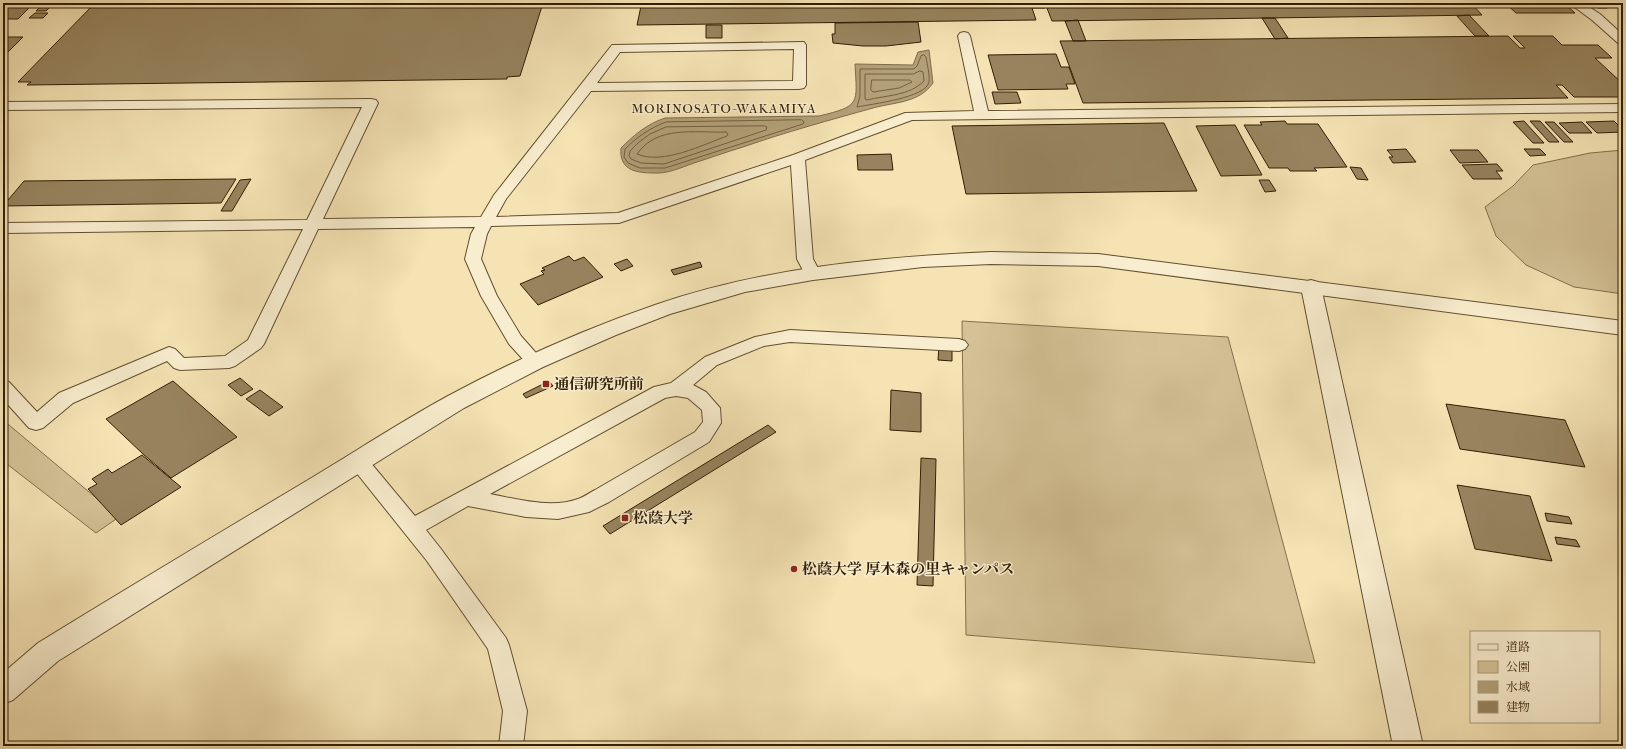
<svg xmlns="http://www.w3.org/2000/svg" width="1626" height="749" viewBox="0 0 1626 749" font-family="'IM FELL French Canon','Noto Serif JP',serif">
<rect width="100%" height="100%" fill="#f5e3b4"/>
<filter id="stains"><feTurbulence type="fractalNoise" baseFrequency=".005" numOctaves="4"/><feColorMatrix values="0 0 0 0 .2 0 0 0 0 .09 0 0 0 0 .02 0 0 0 .5 -.17"/></filter>
<radialGradient id="worn" r=".72"><stop offset=".6" stop-color="#630" stop-opacity="0"/><stop offset="1" stop-color="#630" stop-opacity=".3"/></radialGradient>
<path fill="#d4c296" stroke="#82704c" d="M1623,150V294L1574,287L1526,265L1496,236L1485,207L1513,186L1533,165L1590,153Z
M962,321L1228,337L1315,663L966,635Z
M3,420L119,517L96,533L3,461Z"/>
<path fill="#b2a078" stroke="#7e6c49" d="M929,50L933,83C919,103 895,102 873,108C830,120 786,132 743,147C726,152 710,158 694,163C680,168 667,174 653,173C634,173 619,169 621,148C634,135 647,124 665,118L819,116C861,106 857,104 855,64L913,65L918,52Z"/>
<g fill="none" stroke-linecap="round" stroke-linejoin="round">
<path stroke="#725f3e" stroke-width="1" d="M924,55L926,57C927,64 930,75 929,82C926,98 871,104 857,107L860,96V69H914L917,66L921,56Z
M920,71L923,72L924,81C909,96 887,95 867,100L865,99V74H913Z
M872,80H910L912,82L899,88L873,92L871,90Z
M802,120L804,122L803,124L665,168H640L628,163L624,157L625,149C637,137 650,128 666,122Z
M765,126L767,127L766,130L664,164L641,163L631,159L629,156L630,151L639,142L650,134L666,127Z
M726,132L728,134L727,136C702,145 663,165 637,154C657,125 695,133 726,132Z"/>
</g>
<path fill="#97845f" stroke="#311e03" d="M25,3H34L18,19H3V5H23Z
M44,3H54L46,11H36Z
M77,3H543L520,76L507,77V79L27,85L31,82H18L93,5L74,6Z
M631,3H1043L1045,8H1032L1036,20L637,25L641,6H630Z
M1045,3H1471L1482,15L1052,21Z
M1505,3H1564L1575,13H1516Z
M1593,4H1602L1607,8H1598Z
M35,13H48L43,18H29Z
M1469,15L1489,36H1475L1457,16Z
M1262,18H1275L1288,38L1275,39Z
M1078,20L1086,41H1073L1065,21Z
M918,22L921,42L886,46H863L833,43L832,34H835V23Z
M706,25H722V38H706Z
M1508,36L1520,48H1525L1513,36H1553L1562,45H1598L1612,58H1595L1623,84V97H1574L1562,85H1556L1568,98L1083,103L1060,41Z
M8,37H23L8,52H3V42Z
M1056,54L1061,67H1069L1075,84H1066L1068,89L998,90L988,55Z
M992,92H1017L1021,103L995,104Z
M1285,121L1287,124H1318L1347,167L1314,168L1317,171H1290L1288,168H1269L1244,125H1262L1260,122Z
M1524,121L1544,143H1533L1513,122Z
M1530,121H1540L1559,142H1549Z
M1614,121L1623,130V132L1597,133L1586,122Z
M1545,122H1554L1573,142H1564Z
M1582,122L1592,133H1569L1559,123Z
M1164,123L1197,191L966,194L952,126Z
M1235,125L1262,175L1221,176L1196,126Z
M1406,149L1416,162L1393,163L1389,157H1393L1387,150Z
M1524,149H1540L1546,155L1530,156Z
M1450,150H1478L1488,162L1460,163Z
M891,154L893,170H858L857,155Z
M1497,164L1503,171H1496L1502,179H1473L1462,165Z
M1350,167L1361,168L1368,180L1357,179Z
M236,179L221,203L3,206L24,181Z
M251,179L232,211H221L240,180Z
M1259,180H1269L1276,191L1265,192Z
M569,256L574,261L584,257L603,277L538,305L520,284L544,274L541,271L545,270L542,268Z
M627,259L633,266L621,271L614,264Z
M700,262L702,267L674,275L671,270Z
M939,346L952,347V361L938,360Z
M240,378L253,389L241,396L228,385Z
M173,381L237,437L171,478L143,454L106,419Z
M549,381L553,386L526,398L523,394Z
M260,390L283,407L269,416L246,399Z
M891,390L921,393V432L890,430Z
M1446,404L1565,420L1585,467L1460,449Z
M768,425L776,432L610,534L603,526Z
M142,455L181,487L121,525L88,489L97,484L92,479L108,469L112,473Z
M921,458L936,459L933,586L917,585Z
M1457,485L1530,496L1552,561L1475,549Z
M1545,513L1569,517L1572,524L1547,521Z
M1555,537L1576,540L1580,547L1557,544Z"/>
<g fill="none" stroke-linecap="round" stroke-linejoin="round">
<defs>
<path id="service" d="M1569,3H1583L1600,14L1623,35V45L1619,44L1592,20Z
M964,32L968,33L970,36L988,111L1623,104V112L912,120L805,160L813,259L821,274L819,278L813,279L807,278L797,259L791,165L619,223L491,226L487,234L481,259L497,296L521,336L544,362L541,366L535,368L529,366L509,344L481,296L465,259L471,234L475,227L318,229L264,344L261,348L235,366L229,368L180,370L174,368L167,361L73,403L43,428L36,430L29,428L3,399V380L9,382L37,412L59,393L169,347L175,349L184,358L225,356L248,340L303,229L3,233V223L307,220L362,107L3,110V102L371,99L376,100L378,103L323,219L481,217L494,195L612,45L804,42L806,45V85L804,88L799,89L591,91L506,199L496,217L618,213L793,155L905,113L974,111L958,36L960,33ZM794,49L793,81L597,83L620,52Z
M790,330L959,339L965,341L968,345L965,349L959,351L790,342L764,346L717,365L693,385L706,392L720,408L721,423L709,442L609,502L589,512L558,519L526,517L468,506L426,530L441,549L506,638L509,645L527,711L523,746H499L503,711L488,649L427,561L351,466L348,461L351,456L358,454L365,456L415,516L654,387L671,383L705,357L755,337ZM676,396L688,398L702,410L703,422L695,432L595,490C589,493 584,497 578,499C551,509 517,499 490,494L665,398Z"/>
<path id="minor" d="M1311,280L1318,282L1321,287L1423,746H1393L1301,287L1304,282Z"/>
<path id="tertiary" d="M991,252L1098,254L1623,321V335L1098,266L991,264L923,267L813,280L745,292L670,314L616,335L543,367L464,408L58,661L13,700L3,704V673L38,643C129,587 221,532 313,477C358,450 402,421 448,396C513,361 585,329 655,305C762,268 878,257 991,252Z"/>
</defs>
<use href="#service" stroke="#624f2f" stroke-width="2"/>
<use href="#minor" stroke="#624f2f" stroke-width="2"/>
<use href="#tertiary" stroke="#624f2f" stroke-width="2"/>
<use href="#service" fill="#f8edce" fill-rule="evenodd"/>
<use href="#minor" fill="#f8edce" fill-rule="evenodd"/>
<use href="#tertiary" fill="#f8edce" fill-rule="evenodd"/>
</g>
<g fill="#8f2418" stroke="#f8edce" stroke-width="1.5">
<rect x="542" y="380" width="8" height="8" rx="2"/>
<rect x="621" y="514" width="8" height="8" rx="2"/>
<circle cx="794" cy="569" r="4"/>
</g>
<g text-anchor="middle" stroke-width="3" stroke-linejoin="round" paint-order="stroke">
<g font-size="13" letter-spacing="1" fill="#311e03" stroke="#f8edce">
<text x="724" y="113">MORINOSATO-WAKAMIYA</text>
</g>
<g font-size="15" font-weight="bold" fill="#311e03" stroke="#f8edce" text-anchor="start">
<text x="554" y="389">通信研究所前</text>
<text x="633" y="523">松蔭大学</text>
<text x="802" y="574">松蔭大学 厚木森の里キャンパス</text>
</g>
</g>
<rect width="1626" height="749" fill="none" stroke="#f5e3b4" stroke-width="16"/>
<rect x="4" y="4" width="1618" height="741" fill="none" stroke="#311e03" stroke-width="2"/>
<rect x="8" y="8" width="1610" height="733" fill="none" stroke="#311e03"/>
<rect x="1470" y="631" width="130" height="92" fill="#f8edce" stroke="#a89a7d"/>
<rect x="1478" y="644" width="20" height="6" fill="#f8edce" stroke="#a89a7d"/>
<text x="1506" y="651" font-size="12" fill="#311e03">道路</text>
<rect x="1478" y="661" width="20" height="12" fill="#d4c296" stroke="#a89a7d"/>
<text x="1506" y="671" font-size="12" fill="#311e03">公園</text>
<rect x="1478" y="681" width="20" height="12" fill="#b2a078" stroke="#a89a7d"/>
<text x="1506" y="691" font-size="12" fill="#311e03">水域</text>
<rect x="1478" y="701" width="20" height="12" fill="#97845f" stroke="#a89a7d"/>
<text x="1506" y="711" font-size="12" fill="#311e03">建物</text>
<rect width="100%" height="100%" filter="url(#stains)"/>
<rect width="100%" height="100%" fill="url(#worn)"/>
</svg>
